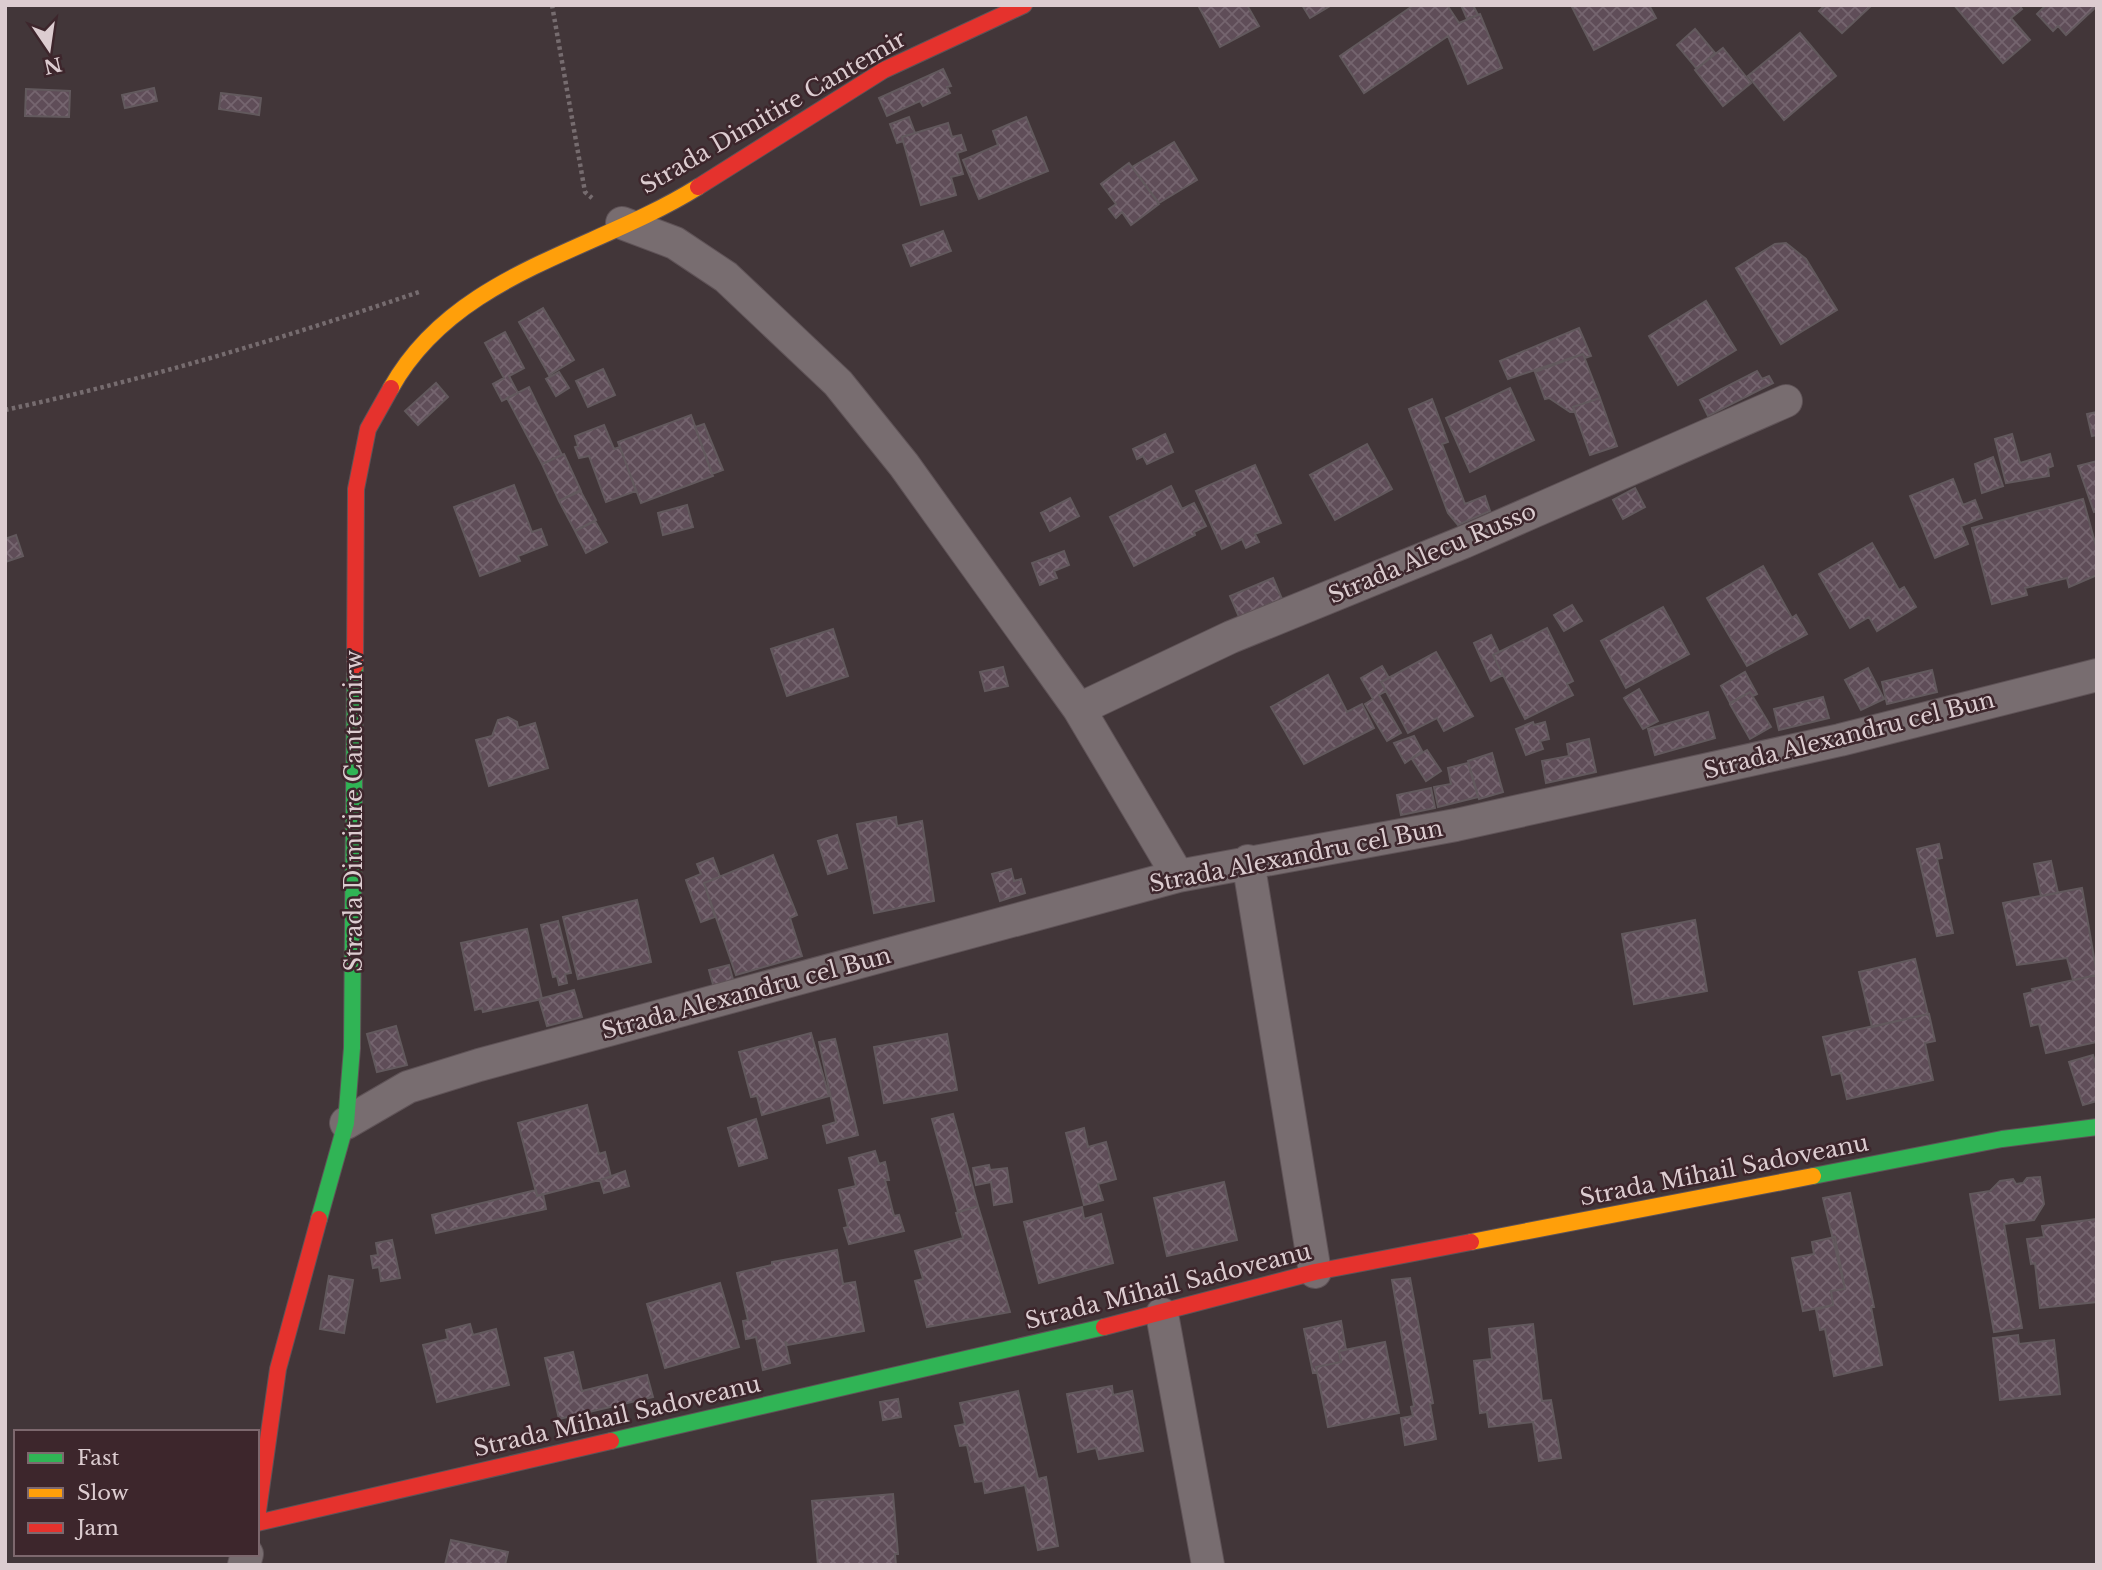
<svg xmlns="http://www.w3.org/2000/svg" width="2102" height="1570" viewBox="0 0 2102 1570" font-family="'Libre Baskerville',serif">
<defs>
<pattern id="building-cross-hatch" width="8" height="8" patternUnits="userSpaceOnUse" patternTransform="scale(1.75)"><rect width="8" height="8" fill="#5f4d58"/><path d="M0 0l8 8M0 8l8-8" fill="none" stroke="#75656f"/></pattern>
</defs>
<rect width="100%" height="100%" fill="#423639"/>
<path fill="url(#building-cross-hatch)" stroke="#62595d" stroke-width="2" d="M1198,5H1247L1259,26L1220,47Z
M1302,5H1329L1330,6L1310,18Z
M1414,5H1447L1459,23L1480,14L1502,68L1468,84L1448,36L1364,93L1340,56Z
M1461,5H1473L1478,15L1467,19Z
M1571,5H1649L1656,18L1594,50Z
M1825,5H1872L1842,33L1819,11Z
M1954,5H2019L2022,9L2011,18L2030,40L2003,63Z
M2046,5H2097V6L2066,35L2058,26L2053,31L2037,14Z
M1695,29L1715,53L1697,69L1677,45Z
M1800,33L1836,76L1784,120L1748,76Z
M1723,48L1751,83L1723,106L1695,70Z
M943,69L951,86L947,87L950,93L923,106L920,101L887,116L879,98Z
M154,88L157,101L125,108L122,95Z
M26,89L70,91L69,117L25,116Z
M221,93L261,98L259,115L219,109Z
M909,117L915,133L902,137L903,141L897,143L890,124Z
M1026,117L1048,171L979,199L963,160L998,145L993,131Z
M948,123L952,137L961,135L966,150L957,153L963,174L951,177L956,195L921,205L902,137Z
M1174,142L1197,180L1159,203L1132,167Z
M1129,163L1159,204L1131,225L1122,212L1116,218L1109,209L1116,204L1101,184Z
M943,231L951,251L911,266L903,245Z
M1786,243L1806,259L1837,310L1781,344L1736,268L1775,244Z
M1706,301L1736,350L1678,385L1649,336Z
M543,308L574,360L549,375L519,322Z
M1579,328L1591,356L1585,358L1583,354L1508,379L1500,361Z
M505,332L524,368L509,376L518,393L502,401L493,384L504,378L485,343Z
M1583,354L1600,398L1573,407L1575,411L1570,412L1549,398L1545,399L1535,372Z
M603,369L615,395L588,407L576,381Z
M1757,371L1762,379L1769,376L1773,383L1708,416L1700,400Z
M559,372L569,388L556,396L546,379Z
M436,383L448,397L418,425L405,411Z
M529,387L562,455L542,464L507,398Z
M1510,388L1534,440L1470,472L1446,418Z
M1600,398L1617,446L1590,455L1573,407Z
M1432,399L1448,442L1442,444L1465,504L1485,496L1490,511L1458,525L1448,513L1409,409Z
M2097,412V435L2092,436L2087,414Z
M691,415L713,476L641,503L618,442Z
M704,424L723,470L712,474L695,427Z
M604,425L614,449L620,447L636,491L606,502L589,456L579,458L575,447L578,446L575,436Z
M1165,434L1173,452L1147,464L1143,456L1137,459L1133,449Z
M2012,434L2020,463L2050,454L2053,466L2048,468L2049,476L2006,483L1995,439Z
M1367,444L1392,489L1335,520L1310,475Z
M564,454L581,491L559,501L542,464Z
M1993,457L2003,486L1982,493L1975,464Z
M2097,461V511L2094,512L2078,466Z
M1255,465L1281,523L1255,534L1259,542L1246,548L1242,539L1222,549L1196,491Z
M1953,479L1963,505L1975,500L1982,518L1961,526L1968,544L1935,558L1910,496Z
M514,485L532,532L541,529L547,545L518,556L520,561L480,576L454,507Z
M1171,486L1182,509L1194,503L1206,526L1194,532L1195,535L1134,566L1110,517Z
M1635,488L1645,507L1623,519L1613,500Z
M580,490L596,520L575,531L559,501Z
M1070,498L1079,516L1050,531L1041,513Z
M2083,499L2097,550V575L2069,587L2067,578L2025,588L2027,595L1992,604L1972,528Z
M687,505L693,527L663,535L658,513Z
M595,521L607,542L586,553L575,531Z
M16,535L23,556L5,562V539Z
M1872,543L1899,590L1904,587L1916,607L1877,631L1869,617L1850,628L1819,574Z
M1064,551L1069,565L1054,571L1057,578L1040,585L1032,563Z
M1763,566L1792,618L1796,615L1807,634L1747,666L1707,598Z
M1273,578L1282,599L1239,617L1230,596Z
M1572,605L1582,621L1564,631L1554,615Z
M1663,607L1689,654L1626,688L1601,641Z
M1547,628L1573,681L1567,684L1573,695L1525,719L1493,655Z
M833,629L848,676L787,696L771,649Z
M1491,635L1499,652L1493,655L1503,675L1491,681L1474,643Z
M1436,652L1473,716L1444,731L1437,718L1408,733L1381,682Z
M1382,666L1389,678L1381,682L1386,691L1379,695L1401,733L1387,741L1365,704L1373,699L1361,678Z
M1003,667L1008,686L985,691L980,672Z
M1868,668L1884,699L1861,710L1845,680Z
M1932,670L1937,692L1887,704L1882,682Z
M1745,672L1757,694L1753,696L1750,692L1730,703L1721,686Z
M1328,675L1347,712L1362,704L1374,728L1304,764L1271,707Z
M1639,689L1658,721L1643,729L1624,698Z
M1750,692L1771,727L1750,739L1730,704Z
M1823,697L1829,718L1779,730L1774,709Z
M1708,712L1715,738L1655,755L1648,729Z
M508,717L517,722L518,728L535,723L548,768L489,786L476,740L492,736L498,720Z
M1533,722L1534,725L1545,722L1549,739L1540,741L1543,749L1526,755L1516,729Z
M1414,736L1422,751L1405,763L1394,743Z
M1589,739L1596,772L1546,783L1542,761L1569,756L1567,744Z
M1427,750L1441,771L1426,781L1412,759Z
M1492,753L1503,792L1479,799L1468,761Z
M1468,763L1478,797L1438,807L1434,787L1451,784L1448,768Z
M1431,788L1435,808L1401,815L1397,795Z
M896,817L897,826L922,821L934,901L874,913L857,824Z
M837,835L847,868L828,874L818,841Z
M1939,844L1942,858L1937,859L1953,933L1937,936L1917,849Z
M773,855L797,915L790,918L802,956L736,975L704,883Z
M713,858L720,877L704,883L715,917L701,922L686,880L701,874L697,864Z
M2051,861L2058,893L2041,896L2034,864Z
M1011,869L1014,881L1021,879L1025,893L1000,901L992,874Z
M2082,888L2097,975L2073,980L2067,958L2017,965L2003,903Z
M637,900L651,962L578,979L563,917Z
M1695,920L1707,991L1634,1004L1622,934Z
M558,921L571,973L565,974L567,983L559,985L557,976L553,977L541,925Z
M527,929L542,999L483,1012L482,1008L475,1010L461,943Z
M1915,959L1928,1014L1872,1027L1859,972Z
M729,965L734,983L714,988L709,970Z
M2097,975V1042L2046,1053L2039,1024L2031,1026L2024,994L2033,992L2032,989Z
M574,990L582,1017L547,1026L539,999Z
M1929,1014L1935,1041L1925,1043L1933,1080L1847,1099L1841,1073L1832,1075L1823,1037Z
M396,1026L407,1065L377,1072L367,1034Z
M811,1033L829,1096L762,1115L757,1096L751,1097L739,1052Z
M947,1034L957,1090L884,1103L874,1047Z
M835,1039L858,1135L827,1143L823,1126L836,1122L819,1042Z
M2093,1055L2097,1068V1101L2083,1105L2069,1062Z
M587,1105L599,1154L605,1152L611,1177L537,1196L518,1123Z
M953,1114L978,1206L958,1212L932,1119Z
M756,1119L767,1158L739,1166L728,1128Z
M1084,1128L1088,1147L1106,1142L1116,1179L1098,1184L1103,1200L1084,1205L1066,1133Z
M875,1151L879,1164L885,1162L889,1180H885L894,1216L899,1215L904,1231L849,1244L844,1228L848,1227L839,1190L856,1186L849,1158Z
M989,1165L990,1170L1007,1168L1012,1202L994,1205L991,1182L976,1185L973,1168Z
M625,1171L629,1186L604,1193L600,1180Z
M2040,1177L2044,1204L2034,1220L2004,1224L2022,1328L1994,1332L1970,1194L1990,1191L2000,1181L2013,1179L2016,1184L2023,1183L2027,1178Z
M1224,1182L1237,1240L1167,1256L1154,1198Z
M536,1190L537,1196L543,1194L546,1209L436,1233L432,1215Z
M1850,1193L1874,1307H1871L1882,1365L1834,1376L1825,1329L1820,1330L1816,1310L1833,1305L1831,1291L1845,1289L1823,1198Z
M978,1206L1010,1312L927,1327L915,1281L923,1279L915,1251L963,1238L956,1213Z
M1082,1207L1084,1219L1101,1214L1113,1263L1039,1283L1024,1222Z
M2097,1219V1302L2040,1308L2035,1263L2031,1264L2027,1239L2044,1237L2042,1226Z
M1835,1237L1845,1289L1831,1291L1833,1305L1803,1311L1792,1258L1814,1254L1812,1242Z
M392,1240L400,1278L381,1281L379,1267L373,1268L371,1256L378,1255L376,1243Z
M837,1250L843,1284L855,1282L864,1331L788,1345L785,1341L790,1363L763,1370L756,1337L746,1339L743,1321L748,1320L737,1273L772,1265V1262Z
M329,1276L353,1280L344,1333L320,1329Z
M1410,1278L1433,1403L1430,1404L1436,1439L1405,1445L1401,1418L1413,1416L1411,1407L1414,1406L1392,1280Z
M720,1283L739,1347L665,1368L647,1304Z
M1341,1321L1346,1350L1339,1351L1341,1362L1316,1367L1317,1372L1313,1373L1304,1329Z
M470,1324L473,1335L496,1329L509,1385L437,1402L423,1345L448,1339L446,1330Z
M1533,1324L1542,1401L1551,1400L1561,1458L1539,1461L1533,1422L1489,1427L1487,1412L1480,1413L1474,1361L1492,1359L1489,1329Z
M2018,1335L2019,1344L2054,1340L2060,1394L2000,1400L1993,1338Z
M1385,1342L1399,1413L1328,1427L1316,1367L1341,1362L1339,1351Z
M573,1352L582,1391L647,1375L653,1397L559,1419L545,1358Z
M1112,1386L1113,1395L1132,1391L1143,1451L1099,1459L1096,1448L1078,1452L1067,1394Z
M1018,1391L1038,1479L1046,1477L1058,1546L1038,1550L1025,1485L985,1493L983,1481L975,1482L967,1445L960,1446L955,1426L965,1424L960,1403Z
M898,1399L901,1417L883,1420L880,1402Z
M893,1494L898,1554H895L896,1565H818L812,1501Z
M451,1540L508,1552L505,1565H445Z"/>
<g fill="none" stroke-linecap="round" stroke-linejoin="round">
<defs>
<path id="street" d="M622,223L675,243L726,277L838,383L904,465L1079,709L1178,876
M1079,709L1231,637L1464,542L1786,401
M1248,861L1315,1272
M346,1123L408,1087L479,1065L1178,876L1456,825L1840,740L2097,675
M1162,1314L1208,1565
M244,1565L247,1554"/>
<path id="fast" d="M1813,1176L2002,1139L2097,1127
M319,1219L346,1123L352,1048L355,666
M611,1441L1104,1327"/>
<path id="slow" d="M391,388C455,273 594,252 698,187
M1471,1242L1813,1176"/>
<path id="jam" d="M698,187L884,70L1024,5
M355,666L356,489L368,429L391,388
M1104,1327L1315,1272L1471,1242
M257,1518L278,1369L319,1219
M257,1523L611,1441"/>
</defs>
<use href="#street" stroke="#5f5357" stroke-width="34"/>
<use href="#fast" stroke="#5f5357" stroke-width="18"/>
<use href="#slow" stroke="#5f5357" stroke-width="18"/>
<use href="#jam" stroke="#5f5357" stroke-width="18"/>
<path stroke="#766c6f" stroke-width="4.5" stroke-dasharray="3.5 3.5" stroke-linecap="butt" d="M552,5L585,192L592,198
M5,410C145,380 284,338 419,292"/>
<use href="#street" stroke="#786d70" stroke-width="32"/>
<use href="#fast" stroke="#30b455" stroke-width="16"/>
<use href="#slow" stroke="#ff9f0a" stroke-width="16"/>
<use href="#jam" stroke="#e5322d" stroke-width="16"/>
</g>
<g text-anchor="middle" stroke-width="5" stroke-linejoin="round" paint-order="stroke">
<g font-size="23" fill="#dcccd0" stroke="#3d262c">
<text transform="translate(773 112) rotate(-30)" y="8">Strada Dimitire Cantemir</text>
<text transform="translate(1432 553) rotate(-23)" y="8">Strada Alecu Russo</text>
<text transform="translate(1849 735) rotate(-14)" y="8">Strada Alexandru cel Bun</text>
<text transform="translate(354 811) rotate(-90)" y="8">Strada Dimitire Cantemirw</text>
<text transform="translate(1296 856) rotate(-11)" y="8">Strada Alexandru cel Bun</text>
<text transform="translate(746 993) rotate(-15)" y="8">Strada Alexandru cel Bun</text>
<text transform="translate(1724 1170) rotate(-11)" y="8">Strada Mihail Sadoveanu</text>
<text transform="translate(1168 1286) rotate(-14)" y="8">Strada Mihail Sadoveanu</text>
<text transform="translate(617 1416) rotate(-13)" y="8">Strada Mihail Sadoveanu</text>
</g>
</g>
<rect width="2102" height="1570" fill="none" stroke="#dcccd0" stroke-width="14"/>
<rect x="14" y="1430" width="245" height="126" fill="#3d262c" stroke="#7d686e" stroke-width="2"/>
<rect x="28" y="1453" width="35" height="10" fill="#30b455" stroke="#7d686e" stroke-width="2"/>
<text x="77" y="1465" font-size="21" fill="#dcccd0">Fast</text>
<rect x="28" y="1488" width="35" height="10" fill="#ff9f0a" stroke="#7d686e" stroke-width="2"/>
<text x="77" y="1500" font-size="21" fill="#dcccd0">Slow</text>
<rect x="28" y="1523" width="35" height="10" fill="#e5322d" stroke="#7d686e" stroke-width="2"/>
<text x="77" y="1535" font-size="21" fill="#dcccd0">Jam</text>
<g transform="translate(49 49) rotate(167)" stroke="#3d262c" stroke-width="5" paint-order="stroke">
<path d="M0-5L12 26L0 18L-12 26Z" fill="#dcccd0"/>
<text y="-10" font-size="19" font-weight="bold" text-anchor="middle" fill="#dcccd0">N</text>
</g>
</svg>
